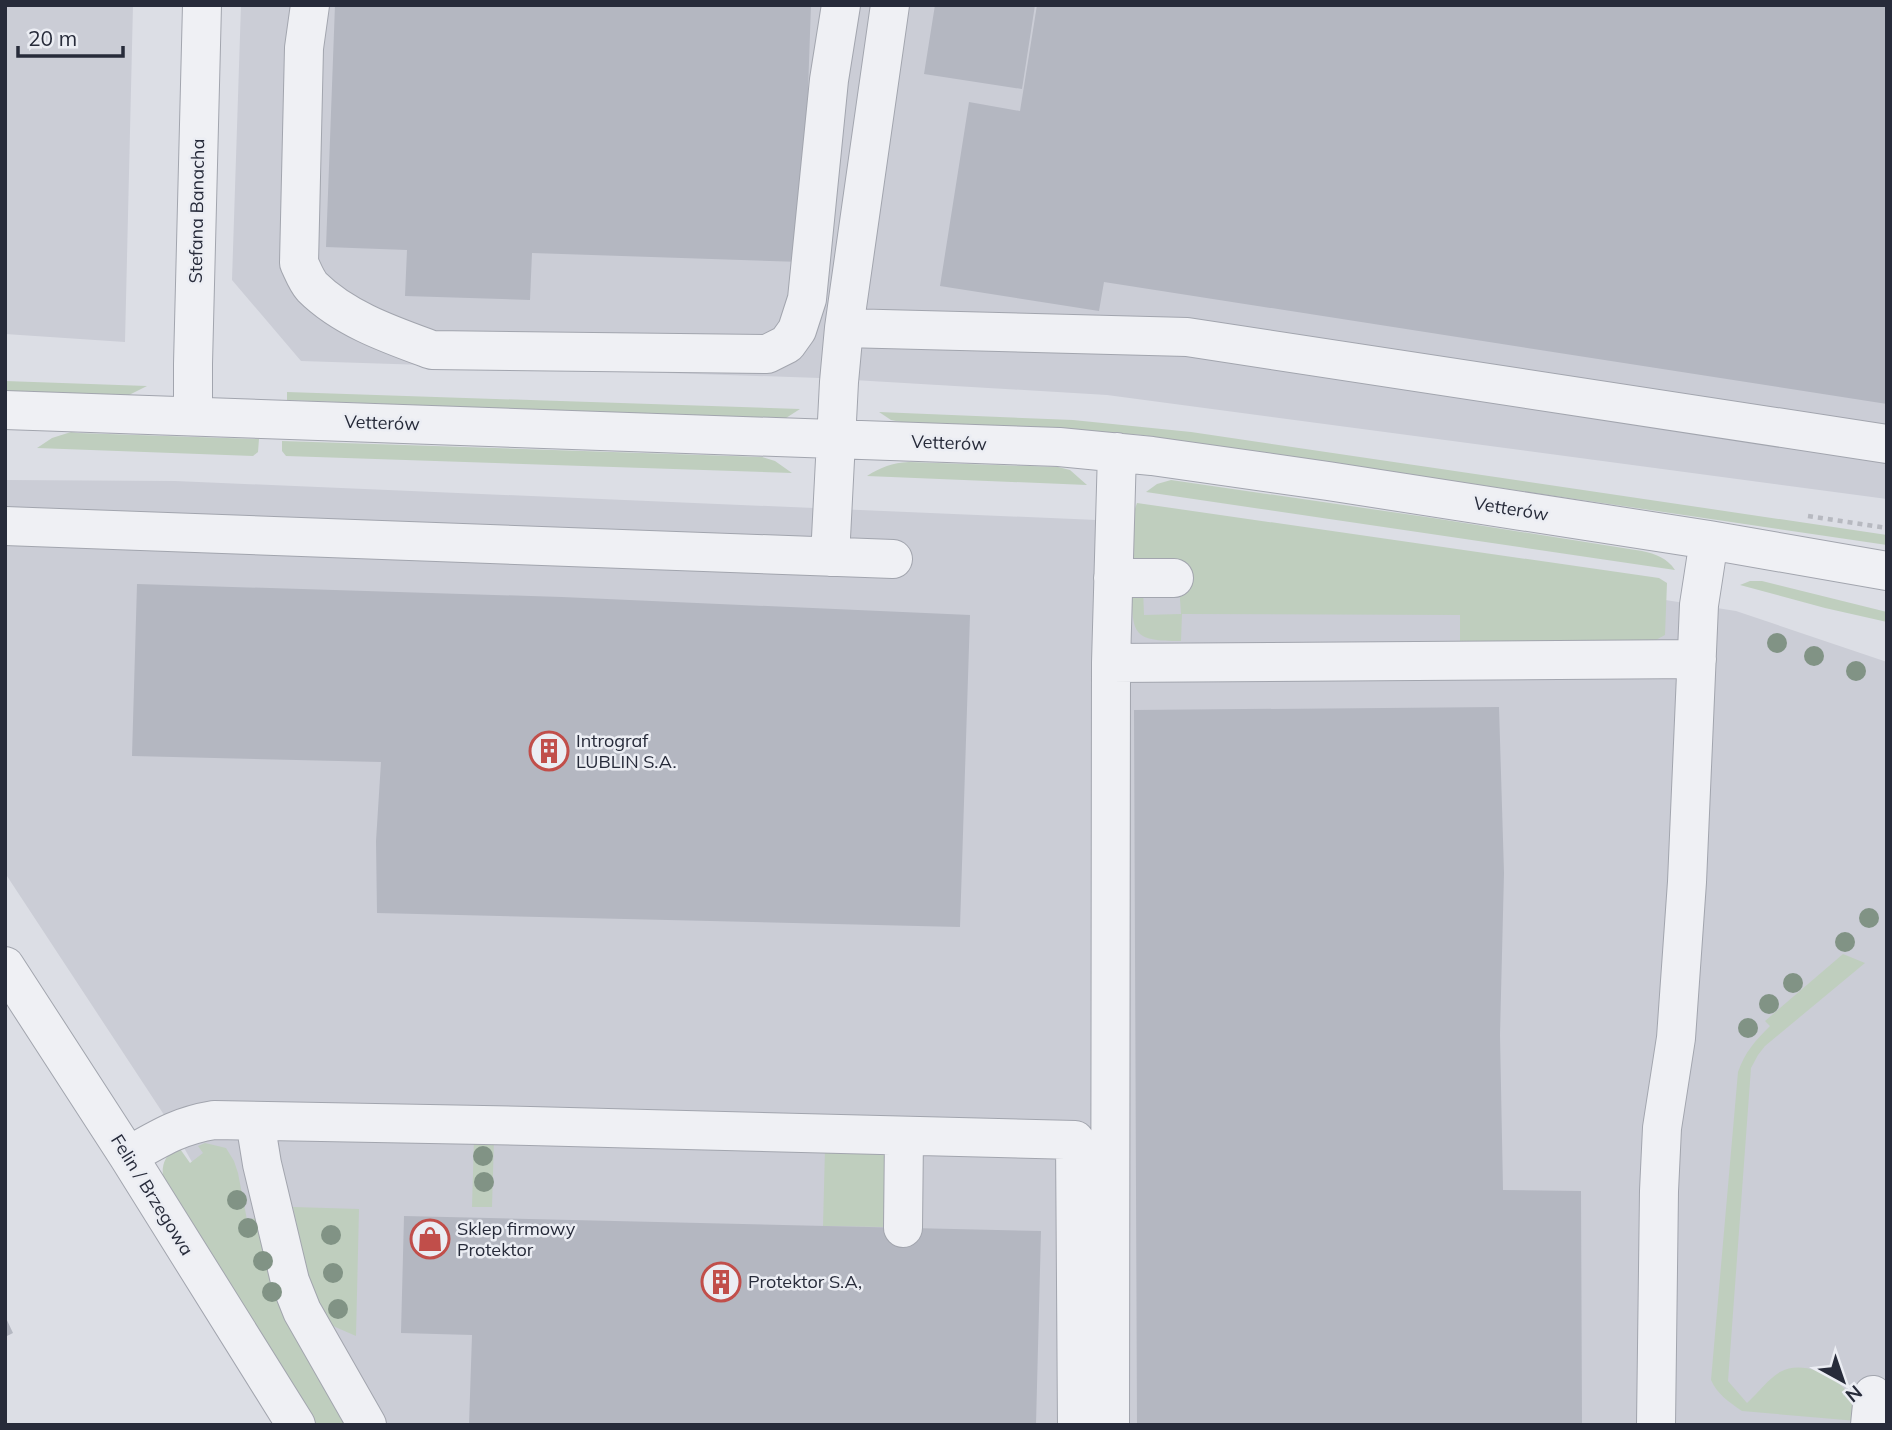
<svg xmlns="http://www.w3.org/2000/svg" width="1892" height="1430" viewBox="0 0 1892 1430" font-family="Mulish,sans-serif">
<rect width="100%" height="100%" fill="#dcdee5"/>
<path fill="#cbcdd6" d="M5,5H133L125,342L5,334Z
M241,5H1887V499L1107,395L820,378L301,361L232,280Z
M5,480L175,481L1097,520L1292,542L1736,611L1887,662V1425H340L174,1130L5,873Z"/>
<path fill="#bfcebe" d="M5,381L147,386L129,395H119L5,391Z
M287,392L800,409L786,418L778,419L287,400Z
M879,412L1073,420L1191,432L1887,535V545L1142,435L1004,426L901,422L891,420Z
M71,432L78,433L259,439L258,452L253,456L37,448L52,438Z
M282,441L762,457L775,461L792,473L286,456L282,451Z
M909,462L1058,467L1070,470L1087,485L867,476C881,467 892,463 909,462Z
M1171,480L1433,518L1642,551C1656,554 1667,558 1675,570L1146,492L1157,484Z
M1137,503L1659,578L1667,583L1665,635L1654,641H1460V615L1182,614L1181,641C1133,641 1132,635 1132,589L1143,588L1144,615L1181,614L1178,569L1133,568L1132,517Z
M1750,581H1762L1887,612V622L1825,608L1740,585Z
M1843,954L1865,963L1765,1046L1758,1055L1751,1068L1728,1381L1747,1403C1758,1393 1768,1379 1780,1372C1805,1358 1845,1379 1854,1404C1856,1409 1856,1416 1857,1421L1742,1411C1729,1402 1717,1394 1711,1380L1738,1072C1745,1052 1755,1041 1770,1026L1765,1021Z
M474,1138L494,1139L492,1207H472Z
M205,1143L226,1148L234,1161L238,1173L247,1220L261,1217L346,1425H312L164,1186C161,1167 162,1158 178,1146L190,1163L203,1153L198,1146Z
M825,1148L888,1151L886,1227L823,1226Z
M293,1207L359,1209L356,1336L333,1326L321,1314L313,1299Z"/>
<path fill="#b4b7c1" d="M335,5H811L802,262L532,253L530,300L405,296L407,250L326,247Z
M935,5H1035L1022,89L924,74Z
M1037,5H1887V404L1104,282L1099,311L940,286L969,102L1020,111Z
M137,584L562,597L970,615L960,927L377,913L376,841L381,762L132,756Z
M1499,707L1504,873L1500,1035L1503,1190L1581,1191L1582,1425H1137L1134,710Z
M404,1216L1041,1231L1036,1425H469L472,1335L401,1333Z
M5,1316L13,1333L5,1337Z"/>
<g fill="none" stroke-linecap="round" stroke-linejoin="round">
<defs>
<path id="minor" d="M310,5L304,48L299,263C303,271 306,280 312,287C344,319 391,335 432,350L767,354L787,344L797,330L807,299L829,80L841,5
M844,328L1187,337L1887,444
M5,410L1059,447L1152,456L1328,481L1709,540L1887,571
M193,416V364L202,5
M5,526L893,559
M830,557L839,382L844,328L890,5
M1113,578H1174
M1111,663L1697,659
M5,966L128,1156L296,1425
M255,1121L262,1164L290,1281L302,1311L367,1425
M128,1156C160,1138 178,1126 214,1120L530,1126L1075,1140L1077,1425
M903,1228L904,1136
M1110,1425L1111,663L1117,452
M1656,1425L1659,1191L1662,1128L1676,1038L1687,882L1699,605L1709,540
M1870,1425L1873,1395"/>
</defs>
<use href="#minor" stroke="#a2a5ae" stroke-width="40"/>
<path stroke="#b7b9c0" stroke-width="4.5" stroke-dasharray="5 5" stroke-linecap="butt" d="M1808,516L1887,528"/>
<use href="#minor" stroke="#eff0f4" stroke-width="38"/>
</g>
<g fill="#819385">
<circle cx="1777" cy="643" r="10"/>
<circle cx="1814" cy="656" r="10"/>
<circle cx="1856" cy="671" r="10"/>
<circle cx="1869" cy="918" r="10"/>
<circle cx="1845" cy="942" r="10"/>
<circle cx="1793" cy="983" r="10"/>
<circle cx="1769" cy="1004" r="10"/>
<circle cx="1748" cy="1028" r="10"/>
<circle cx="483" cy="1156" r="10"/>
<circle cx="484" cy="1182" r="10"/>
<circle cx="237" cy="1200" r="10"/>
<circle cx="248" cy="1228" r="10"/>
<circle cx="331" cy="1235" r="10"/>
<circle cx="263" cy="1261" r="10"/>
<circle cx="333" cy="1273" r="10"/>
<circle cx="272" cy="1292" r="10"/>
<circle cx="338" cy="1309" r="10"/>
</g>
<defs>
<symbol id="building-ring" viewBox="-11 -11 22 22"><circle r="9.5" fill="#ebedf3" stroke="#c14e4a" stroke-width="1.5"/><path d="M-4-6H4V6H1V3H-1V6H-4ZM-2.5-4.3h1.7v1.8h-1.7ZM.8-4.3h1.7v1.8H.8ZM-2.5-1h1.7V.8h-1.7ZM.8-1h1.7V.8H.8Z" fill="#c14e4a"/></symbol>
<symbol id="shop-ring" viewBox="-11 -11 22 22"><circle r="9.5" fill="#ebedf3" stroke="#c14e4a" stroke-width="1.5"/><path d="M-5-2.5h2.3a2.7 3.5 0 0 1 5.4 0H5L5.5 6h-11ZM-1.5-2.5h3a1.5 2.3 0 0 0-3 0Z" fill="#c14e4a"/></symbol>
</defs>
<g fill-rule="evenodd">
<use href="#building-ring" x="527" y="729" width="44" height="44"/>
<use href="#shop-ring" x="408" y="1217" width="44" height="44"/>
<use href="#building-ring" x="699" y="1260" width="44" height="44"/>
</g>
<g text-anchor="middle" stroke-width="5" stroke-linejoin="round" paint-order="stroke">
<g font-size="18" fill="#272b3a" stroke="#ebedf3">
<text transform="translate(197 211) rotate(-89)" y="6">Stefana Banacha</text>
<text transform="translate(382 423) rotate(2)" y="6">Vetterów</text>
<text transform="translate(949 443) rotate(2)" y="6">Vetterów</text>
<text transform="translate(1511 509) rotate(9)" y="6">Vetterów</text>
<text transform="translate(152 1195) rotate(58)" y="6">Felin / Brzegowa</text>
</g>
<g font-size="18" fill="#272b3a" stroke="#ebedf3" text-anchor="start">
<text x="576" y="747">Intrograf<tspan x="576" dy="21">LUBLIN S.A.</tspan></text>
<text x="457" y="1235">Sklep firmowy<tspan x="457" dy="21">Protektor</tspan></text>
<text x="748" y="1288">Protektor S.A,</text>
</g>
</g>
<rect width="1892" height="1430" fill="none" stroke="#272b3a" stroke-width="14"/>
<g transform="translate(1843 1381) rotate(140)" stroke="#ebedf3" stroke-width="5" paint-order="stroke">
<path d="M0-5L12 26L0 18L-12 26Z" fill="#272b3a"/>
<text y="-10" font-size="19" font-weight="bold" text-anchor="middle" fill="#272b3a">N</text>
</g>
<path d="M18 46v10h105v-10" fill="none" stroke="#272b3a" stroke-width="3.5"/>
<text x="28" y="46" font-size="21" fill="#272b3a" stroke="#ebedf3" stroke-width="5" paint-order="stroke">20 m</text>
</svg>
